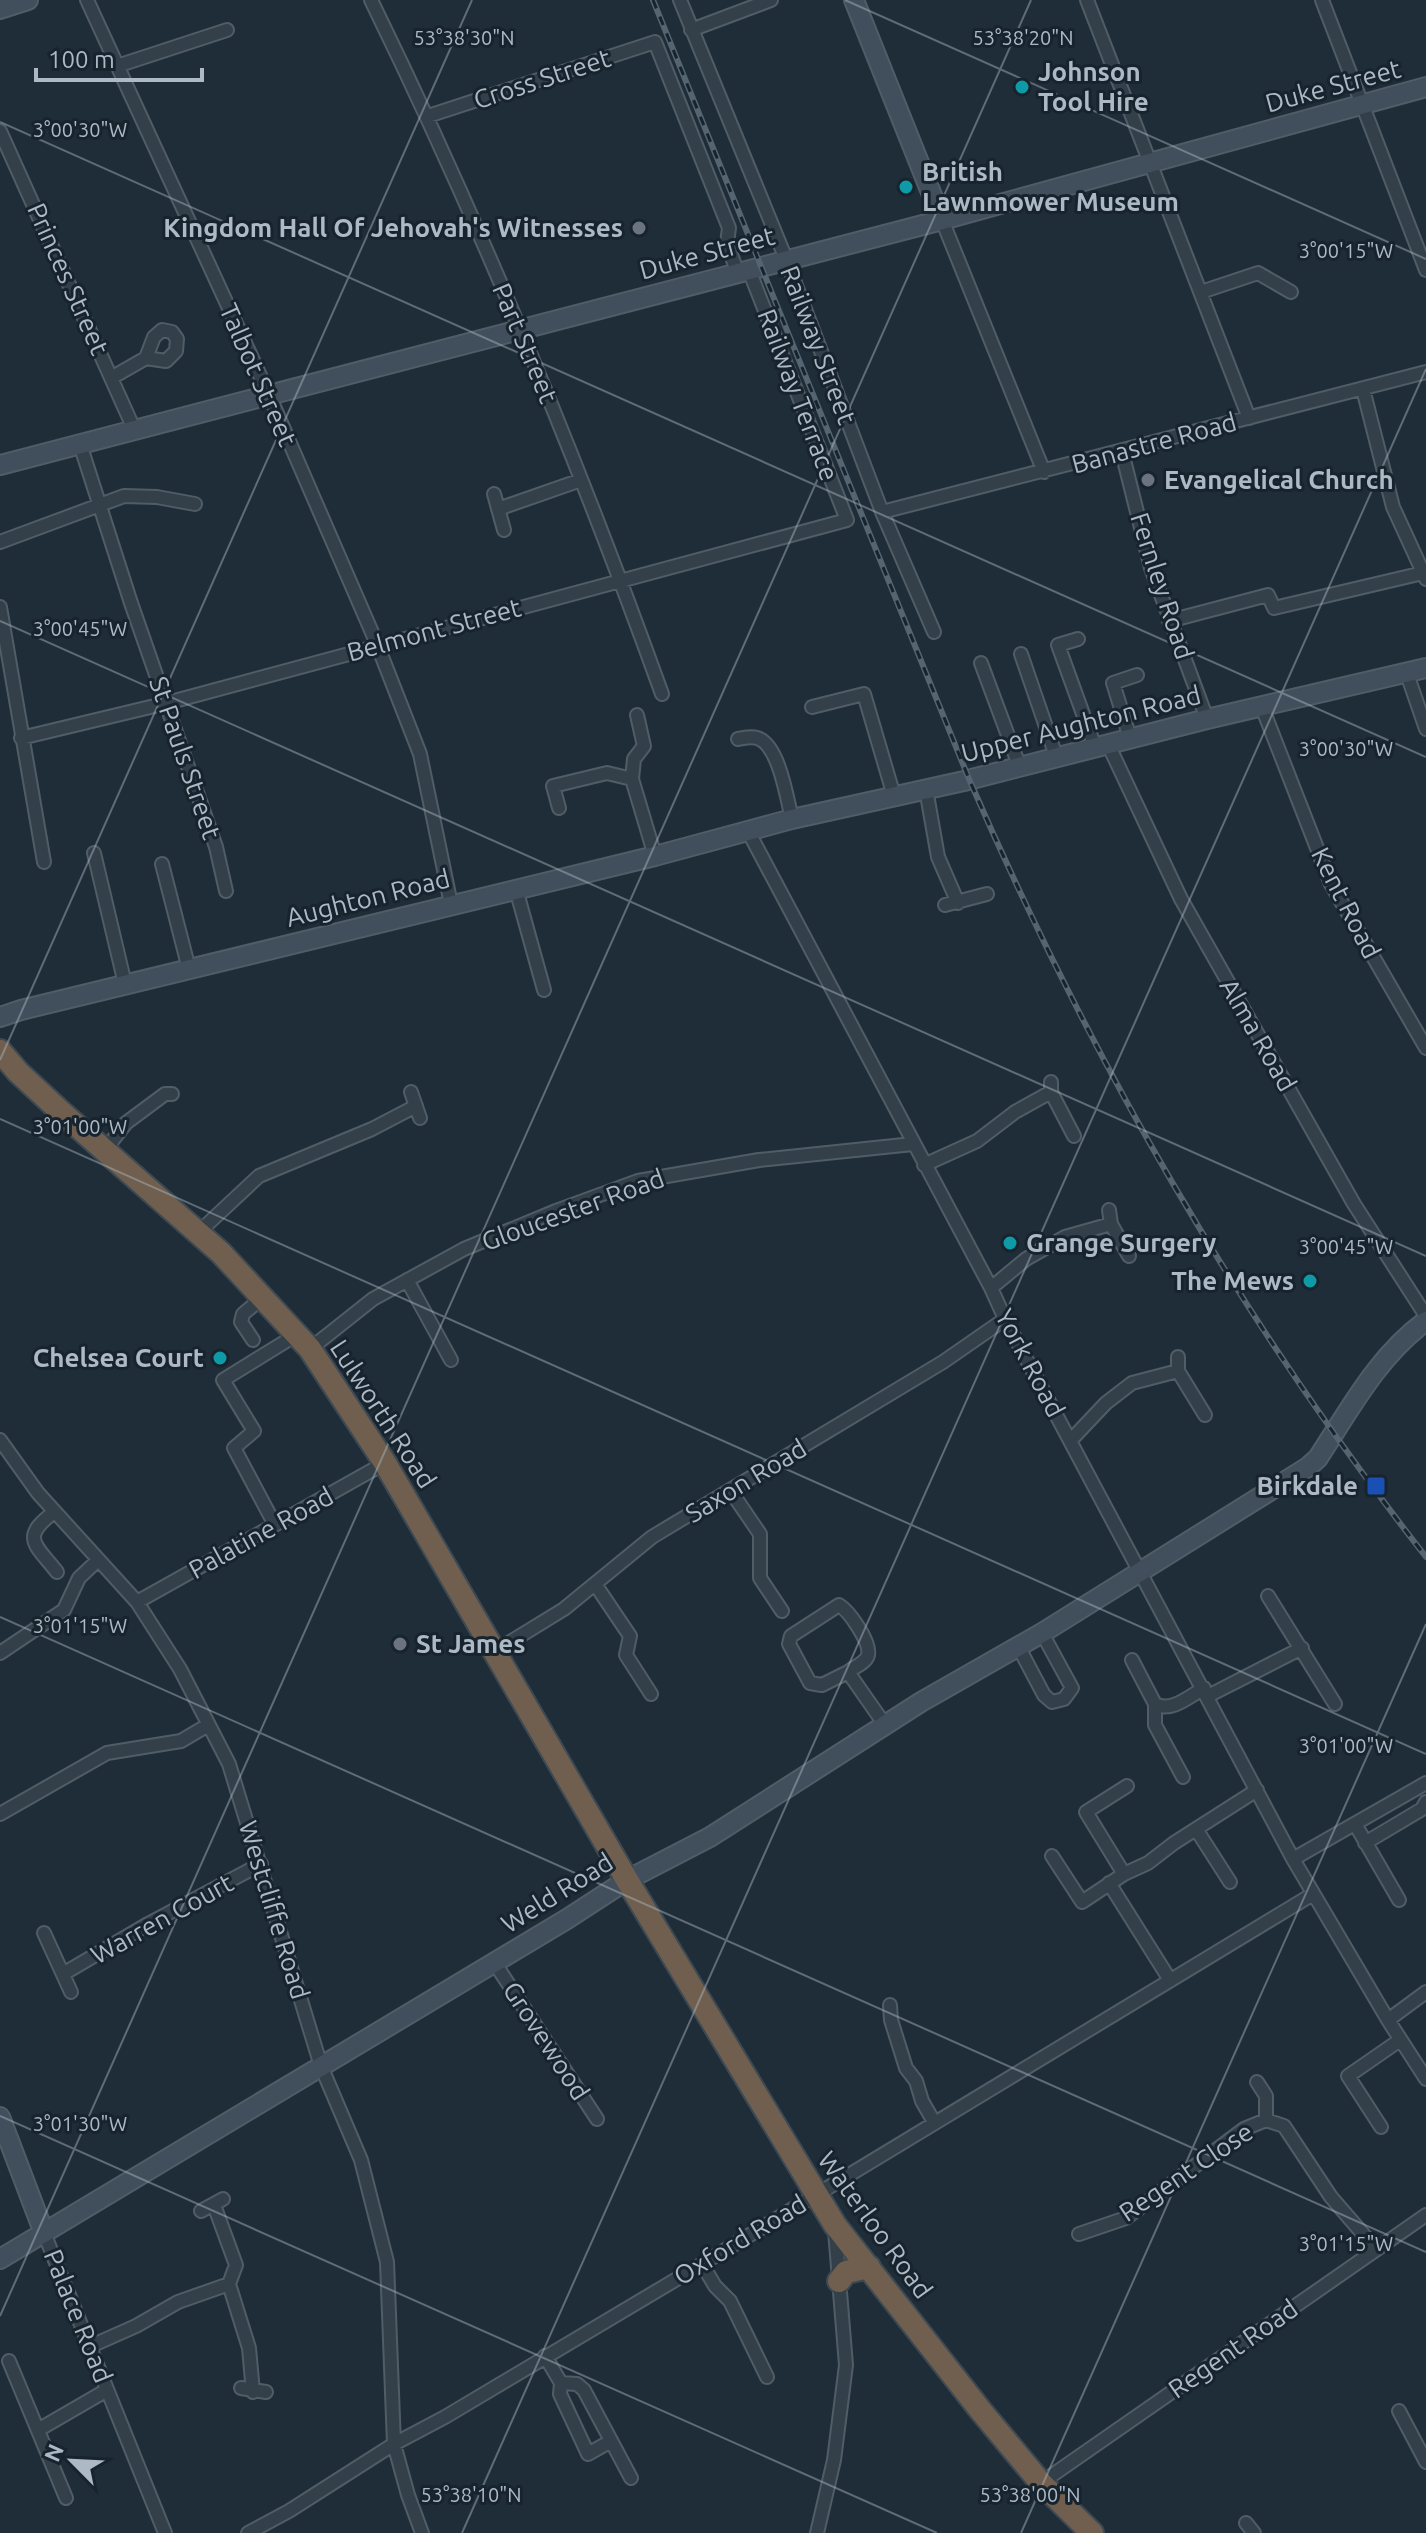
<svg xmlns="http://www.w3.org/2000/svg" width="1426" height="2533" viewBox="0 0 1426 2533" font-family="Ubuntu,sans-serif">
<rect width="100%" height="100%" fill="#1f2d39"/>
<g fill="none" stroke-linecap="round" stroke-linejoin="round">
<defs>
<path id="street" d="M87,0L269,395L377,644L420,754L451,904
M371,0C481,225 577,458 662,694
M680,0L786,259L882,512L934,632
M1087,0L1249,418
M1322,0L1426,270
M691,30L771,0
M117,66L227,30
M428,116L655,42L729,228L727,243L738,274
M0,131L134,429
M942,220L1044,472
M1201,292L1258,273L1291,292
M111,378L146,358L154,337L162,330L172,332L177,339L176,351L166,361L146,358
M1363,389L1393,507L1426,579
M80,444L131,603L216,847L226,891
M1122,452L1151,568L1207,719
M494,494L504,530
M498,509L581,480
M882,512L1426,372
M0,542L124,496L157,497L195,504
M0,607L44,862
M1169,621L1268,595L1274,608L1423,573
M1078,639L1058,645L1095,747
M1021,654L1056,756
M981,663L1019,765
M1407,674L1426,729
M812,707L864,694L894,796
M1262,707L1331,884L1426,1048
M21,738L167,703L847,520L749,270
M1130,738L1113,683L1137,675
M738,739C744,738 751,736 757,738C779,744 787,799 792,819
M1108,744L1181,899L1354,1204L1426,1316
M632,779L634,759L644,746L637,715
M926,789L938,857L958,903
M559,808L553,786L607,773L632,779L655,856
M748,831L991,1288L1005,1319L1293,1859L1388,2020L1426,2079
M94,853L125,984
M162,864L189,969
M516,889L544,990
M945,905L987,894
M1051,1082V1092L1074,1136
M411,1092L420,1118
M105,1150L126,1123L165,1094H172
M924,1165L977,1141L1015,1112L1051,1092
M1109,1210L1111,1224L1129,1256
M199,1232L259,1176L372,1129L416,1106
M407,1280L451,1360
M991,1288L1026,1259L1065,1237L1111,1224
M253,1340L241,1322L243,1314L262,1298
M310,1349L373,1299L464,1249L556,1211L638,1181L759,1160L913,1144
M1178,1357V1371L1205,1415
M0,1440L38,1493L137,1602L180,1669L229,1764L321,2066L361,2160L387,2262L394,2444L408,2495L422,2533
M1071,1440L1106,1403L1132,1383L1178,1371
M730,1490L760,1534V1578L782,1611
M54,1512C20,1538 35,1544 57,1572
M275,1525L234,1448L254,1431L223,1380L296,1335
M595,1584L630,1636L626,1655L651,1694
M1268,1596L1335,1704
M137,1602L385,1463
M1018,1646L1044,1695L1052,1702L1064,1699L1072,1688L1042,1633
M494,1652L564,1609L652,1537L943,1362L1005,1319
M0,1653L64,1610L79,1578L97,1561
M1132,1660L1155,1704C1171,1713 1190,1696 1204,1688
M848,1672C854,1667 866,1663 868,1655C871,1642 849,1611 839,1605L791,1636L789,1644L810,1683L822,1685L848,1672L885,1725
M1208,1696L1302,1648
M1155,1704V1725L1183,1777
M0,1814L107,1753L181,1741L208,1725
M1355,1824L1399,1900
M1196,1829L1230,1882
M1365,1843L1422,1809L1426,1802
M1052,1856L1082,1902L1124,1874L1148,1863L1174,1843L1257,1790
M1293,1859L1426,1783
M1124,1874L1086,1812L1127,1786
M1109,1883L1170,1980
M44,1933L71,1992
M494,1962L597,2119
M63,1974L148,1924L261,1864
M890,2005L891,2020L906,2068L916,2081L922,2101L934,2122
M1388,2020L1426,1992
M1257,2082L1266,2096V2120
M1381,2127L1348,2076L1400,2040
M214,2205L236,2265L229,2284
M201,2211L223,2199
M44,2233L165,2533
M1079,2234L1126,2218L1244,2129L1266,2120L1284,2126L1331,2197L1376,2249
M702,2264L715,2286L730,2301L767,2377
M91,2346L136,2326L178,2302L229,2284L249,2348L253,2392
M545,2356L561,2383L577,2384L584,2390L631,2478
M9,2361L66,2498
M561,2383L560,2394L588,2454L611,2441
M241,2388L266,2392
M1399,2411L1426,2462
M38,2430L107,2390
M1041,2483L1426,2215
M1246,2523L1254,2533
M248,2533L289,2511L394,2444L445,2417L702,2264L1313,1894
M817,2533L834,2460L846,2365L835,2231"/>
<path id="secondary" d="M854,0L942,220
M0,9L28,0
M0,465L942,220L1426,87
M0,1017L21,1010L655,856L792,819L964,781L1207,719L1426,668
M0,2117L44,2233
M0,2259L567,1919L627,1880L710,1837L921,1702L1042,1633L1308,1467L1318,1458C1350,1409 1378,1356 1426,1321"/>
<path id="highway" d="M0,1051L18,1072L60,1111L221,1253L310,1349L385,1463L627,1880L835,2225L981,2411L1041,2483L1092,2533
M839,2281L846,2272L869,2267"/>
</defs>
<use href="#street" stroke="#505d67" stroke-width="16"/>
<use href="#secondary" stroke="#505d67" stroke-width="22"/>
<use href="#highway" stroke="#3d4a53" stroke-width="26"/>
<use href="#street" stroke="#333f49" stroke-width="12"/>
<use href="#secondary" stroke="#414f5c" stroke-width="18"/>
<use href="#highway" stroke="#705f4f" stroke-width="22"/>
<defs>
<path id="rail" d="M653,0L969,779C1091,1060 1237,1315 1426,1557"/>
</defs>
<use href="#rail" stroke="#546470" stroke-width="6"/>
<use href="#rail" stroke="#18242d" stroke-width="3" stroke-dasharray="9" stroke-linecap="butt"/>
</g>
<path fill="none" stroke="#adbac6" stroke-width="2" stroke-opacity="0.45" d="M845,0L1426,259M0,122L1426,757M0,621L1426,1256M0,1060L472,0M0,1119L1426,1754M0,1617L1426,2252M0,2116L937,2533M0,2316L1031,0M462,2533L1426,369M1021,2533L1426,1624"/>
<g fill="#0f9aa8" stroke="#18242d" stroke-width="3">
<circle cx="1022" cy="87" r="8"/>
<circle cx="906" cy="187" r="8"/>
<circle cx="1010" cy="1243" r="8"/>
<circle cx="1310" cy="1281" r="8"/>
<circle cx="220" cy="1358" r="8"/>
</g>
<g fill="#6b7280" stroke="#18242d" stroke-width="3">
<circle cx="639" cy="228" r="8"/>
<circle cx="1148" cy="480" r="8"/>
<circle cx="400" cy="1644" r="8"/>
</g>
<rect fill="#1a4fb4" stroke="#18242d" stroke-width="3" x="1366" y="1476" width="20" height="20" rx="4"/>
<g text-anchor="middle" stroke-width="6" stroke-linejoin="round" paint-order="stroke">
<g font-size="26" font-weight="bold" fill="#adbac6" stroke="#18242d" text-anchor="start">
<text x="1038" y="81">Johnson<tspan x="1038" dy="30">Tool Hire</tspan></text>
<text x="922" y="181">British<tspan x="922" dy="30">Lawnmower Museum</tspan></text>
<text x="623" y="237" text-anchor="end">Kingdom Hall Of Jehovah's Witnesses</text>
<text x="1164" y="489">Evangelical Church</text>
<text x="1026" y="1252">Grange Surgery</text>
<text x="1294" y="1290" text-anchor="end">The Mews</text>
<text x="204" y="1367" text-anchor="end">Chelsea Court</text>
<text x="1358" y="1495" text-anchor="end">Birkdale</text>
<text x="416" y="1653">St James</text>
</g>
<g font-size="26" fill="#adbac6" stroke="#18242d">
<text transform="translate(542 79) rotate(-18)" y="9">Cross Street</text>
<text transform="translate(1333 86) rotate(-15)" y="9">Duke Street</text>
<text transform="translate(707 253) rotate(-15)" y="9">Duke Street</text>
<text transform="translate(68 279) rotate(66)" y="9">Princes Street</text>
<text transform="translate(525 343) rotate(67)" y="9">Part Street</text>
<text transform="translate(818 345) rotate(69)" y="9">Railway Street</text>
<text transform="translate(258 375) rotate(66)" y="9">Talbot Street</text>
<text transform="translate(798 395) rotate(69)" y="9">Railway Terrace</text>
<text transform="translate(1154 443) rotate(-15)" y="9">Banastre Road</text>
<text transform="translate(1162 586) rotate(72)" y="9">Fernley Road</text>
<text transform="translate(434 630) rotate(-15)" y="9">Belmont Street</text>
<text transform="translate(1081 724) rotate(-14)" y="9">Upper Aughton Road</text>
<text transform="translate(185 758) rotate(71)" y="9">St Pauls Street</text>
<text transform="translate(368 898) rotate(-14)" y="9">Aughton Road</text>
<text transform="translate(1346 903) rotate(63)" y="9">Kent Road</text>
<text transform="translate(1258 1035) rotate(60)" y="9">Alma Road</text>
<text transform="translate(573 1210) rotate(-20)" y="9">Gloucester Road</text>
<text transform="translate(1030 1363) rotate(62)" y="9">York Road</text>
<text transform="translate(383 1414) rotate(57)" y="9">Lulworth Road</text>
<text transform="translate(746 1481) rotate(-31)" y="9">Saxon Road</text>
<text transform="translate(261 1533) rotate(-29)" y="9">Palatine Road</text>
<text transform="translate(557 1893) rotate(-32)" y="9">Weld Road</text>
<text transform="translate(274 1910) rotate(73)" y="9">Westcliffe Road</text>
<text transform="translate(162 1919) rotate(-29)" y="9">Warren Court</text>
<text transform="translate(546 2041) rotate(57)" y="9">Grovewood</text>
<text transform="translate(1186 2172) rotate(-34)" y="9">Regent Close</text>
<text transform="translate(875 2225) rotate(54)" y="9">Waterloo Road</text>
<text transform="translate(740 2240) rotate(-31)" y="9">Oxford Road</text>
<text transform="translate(78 2316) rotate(68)" y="9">Palace Road</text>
<text transform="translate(1233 2349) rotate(-35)" y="9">Regent Road</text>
</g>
</g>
<g font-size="20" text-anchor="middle" fill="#adbac6" stroke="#18242d" stroke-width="6" stroke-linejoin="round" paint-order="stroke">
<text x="464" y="45">53°38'30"N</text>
<text x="1023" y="45">53°38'20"N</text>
<text x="80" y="137">3°00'30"W</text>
<text x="1346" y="258">3°00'15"W</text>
<text x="80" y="636">3°00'45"W</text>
<text x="1346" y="756">3°00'30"W</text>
<text x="80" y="1134">3°01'00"W</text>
<text x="1346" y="1254">3°00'45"W</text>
<text x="80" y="1633">3°01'15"W</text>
<text x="1346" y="1753">3°01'00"W</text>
<text x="80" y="2131">3°01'30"W</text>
<text x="1346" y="2251">3°01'15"W</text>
<text x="471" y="2502">53°38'10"N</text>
<text x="1030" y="2502">53°38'00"N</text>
</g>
<g transform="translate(72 2461) rotate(294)" stroke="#18242d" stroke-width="6" paint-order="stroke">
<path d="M0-6L14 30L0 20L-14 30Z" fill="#adbac6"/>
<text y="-12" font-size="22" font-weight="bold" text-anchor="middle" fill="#adbac6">N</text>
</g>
<path d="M36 68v12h166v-12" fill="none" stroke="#adbac6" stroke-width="4"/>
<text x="48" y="68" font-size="24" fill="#adbac6" stroke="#18242d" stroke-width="6" paint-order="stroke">100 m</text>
</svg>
